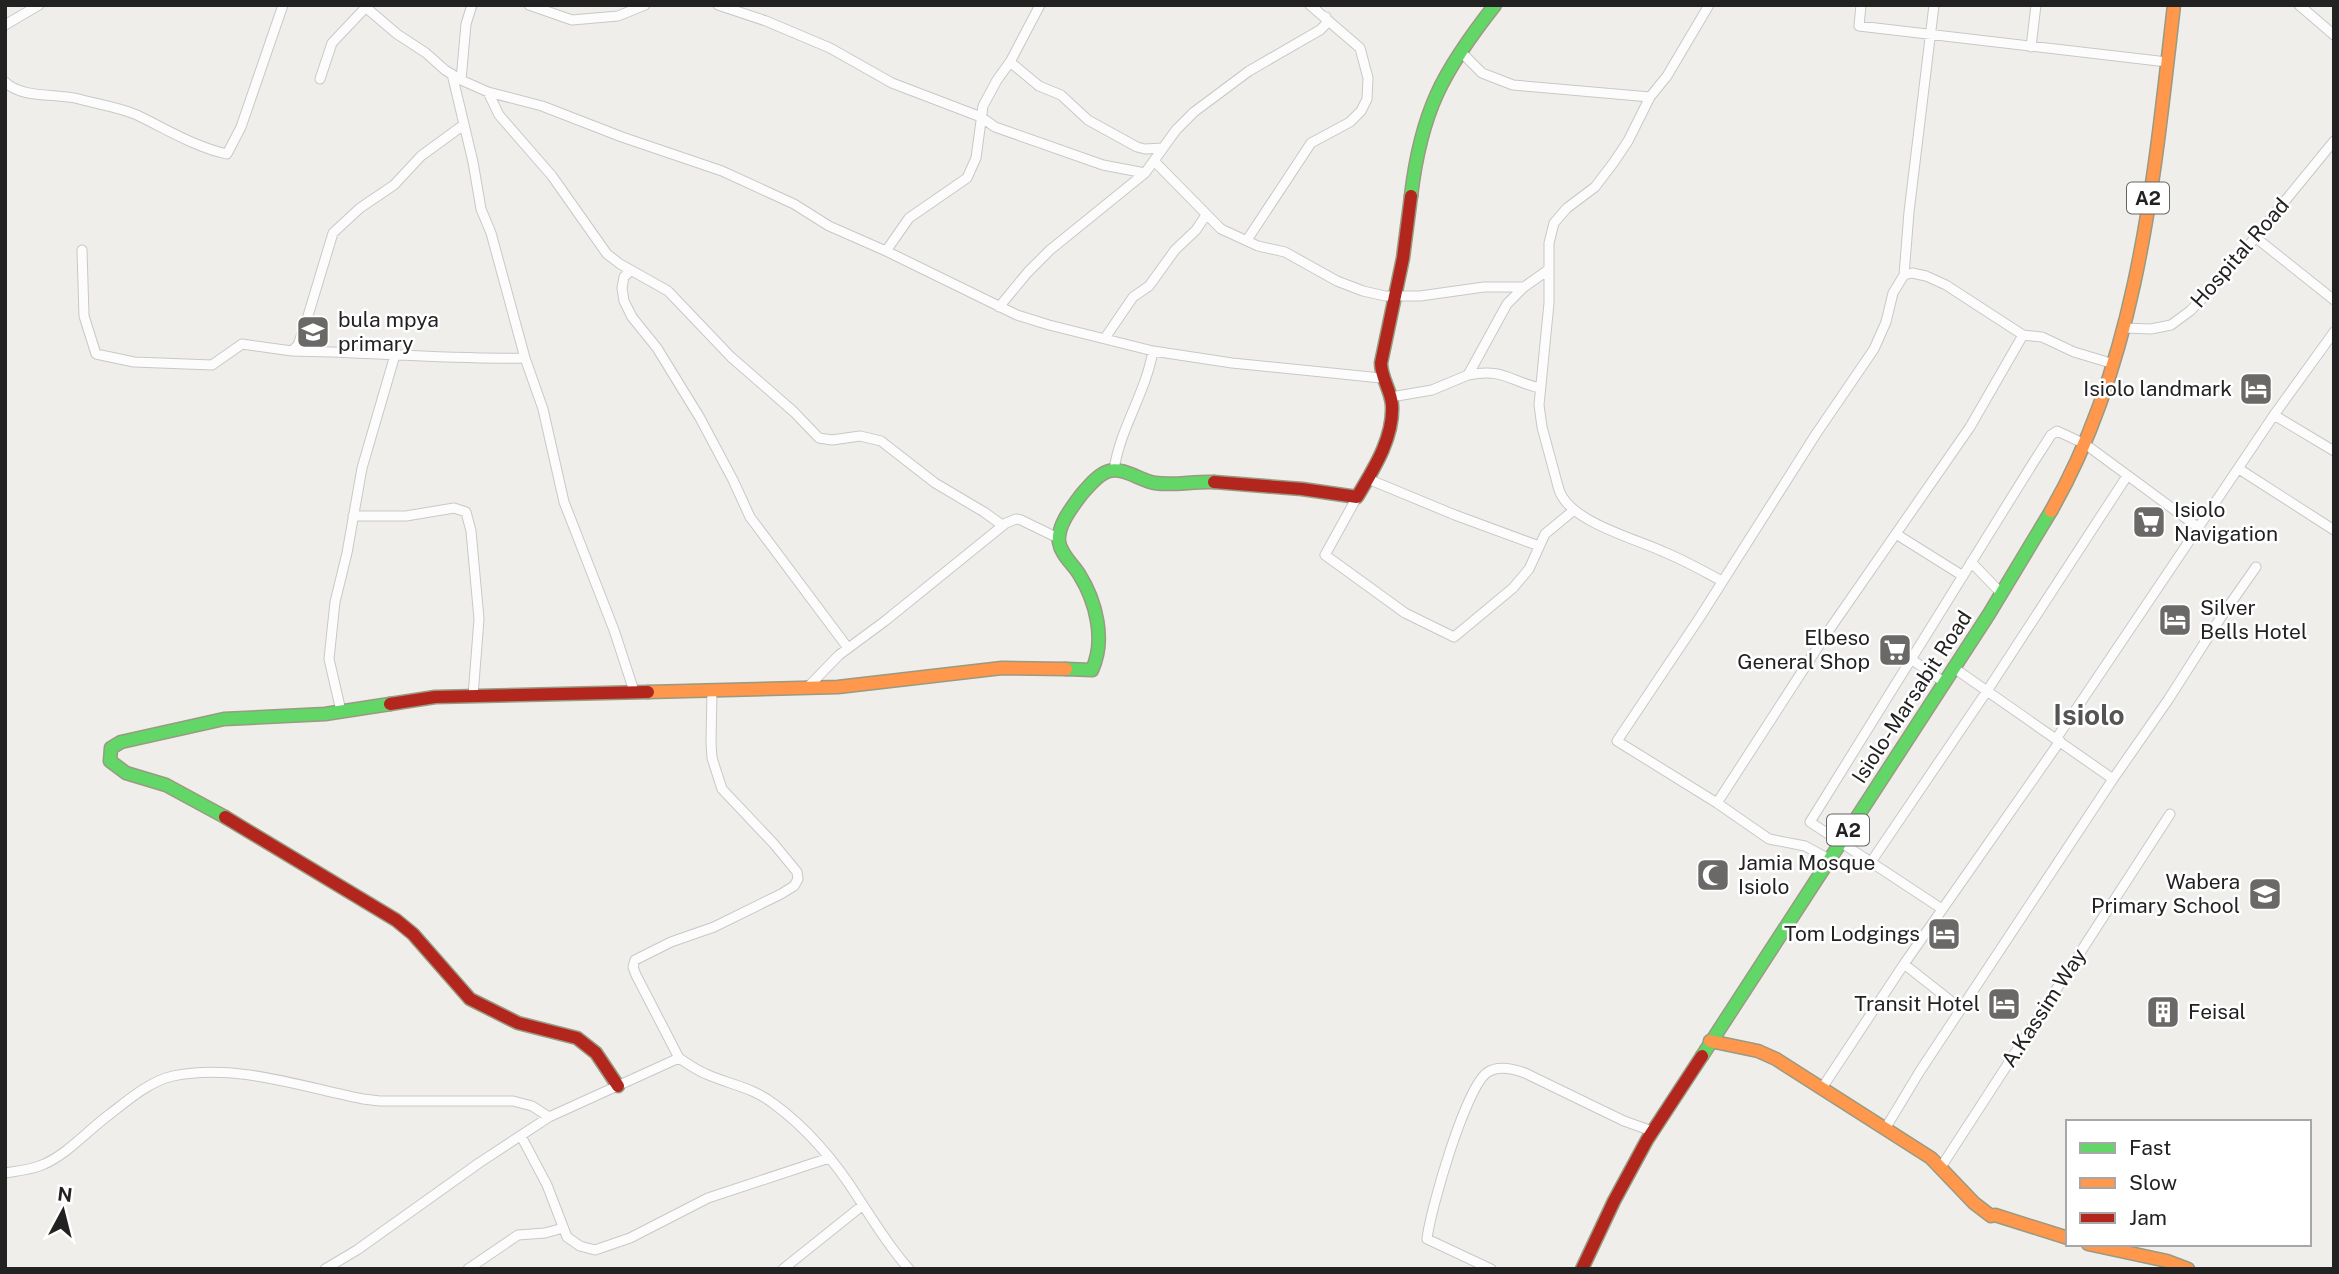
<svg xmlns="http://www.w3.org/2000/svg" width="2339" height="1274" viewBox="0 0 2339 1274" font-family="'Public Sans',sans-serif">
<rect width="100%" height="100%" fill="#f0eeeb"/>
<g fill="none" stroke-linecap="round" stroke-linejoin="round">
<defs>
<path id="street" d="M363,5L397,34L426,53L445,70L461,80L488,92L542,106L622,137L722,171L794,204L829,226L886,251L1017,315L1049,325L1153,351L1232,363L1381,378
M529,5L572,20L618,16L645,5
M718,5L766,21L830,48L892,83L981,117L995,127L1103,165L1145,173
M1709,5L1667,76L1650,97L1628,141L1614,162L1595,187L1567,208L1554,223L1549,243V303L1539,405L1542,427L1559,490C1570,522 1634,538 1664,552C1684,560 1703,571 1722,581
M1861,5L1859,26L2167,62
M2299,5L2334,35
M5,25L39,5
M2031,47L2036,5
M1460,51L1482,73L1513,85L1650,97
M1010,62L1040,5
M452,74L473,162L481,209L491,233L525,358L543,409L564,502L614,630L634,691
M320,79L332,43L368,5
M461,80L466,24L472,5
M5,82C22,99 57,93 79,99C97,104 119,107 137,115C166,129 195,147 227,154L241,127L283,5
M488,92L499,115L552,176L607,254L620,264L668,291L731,357L794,412L819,438L832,440L860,436L881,441L935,483L984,512L1002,525
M1155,162L1221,229L1258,246L1285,252L1337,281L1363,291L1385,296H1420L1484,287H1524L1548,270
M2255,237L2334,300
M1247,240L1311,143L1350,122L1361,111L1367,99L1368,78L1360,48L1310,5
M82,250L84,316L96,354L134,362L212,365L242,344L292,351L298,345L307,319L333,233L360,208L394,185L421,156L462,126
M886,251L909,218L967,178L976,158L983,106L997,80L1010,62L1039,86L1061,95L1088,120L1137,147L1145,149L1162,148
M631,270L624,277L622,288L624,301L632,317L657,348L700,418L733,480L750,517L848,648
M1904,275L1909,212L1934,5
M999,307L1028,272L1050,250L1145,173L1176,130L1194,112L1249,71L1320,30L1326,24V17
M2124,328L2151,329L2171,325L2190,311L2222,278L2334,141
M1105,338L1133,297L1149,286L1175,250L1196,230L1206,215
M292,351C370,352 447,360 525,358
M1468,375C1504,368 1509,381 1540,388
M1391,397L1432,390L1468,375L1507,304L1524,287
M2274,415L2334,451
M2239,469L2334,530
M1114,470C1120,428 1145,395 1153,351
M1368,479L1455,515L1539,546
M1357,497L1325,555L1405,613L1454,637L1513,588L1529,569L1545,534L1574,510
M353,516H406L454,508L466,512L471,531L479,619L473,696
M1896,534L1963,576
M1971,562L2001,593
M1911,659L1945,683
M807,688L839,655L885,621L1006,523L1016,519L1021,520L1058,538
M341,711L329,659L335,602L347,553L362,468L395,355
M2056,739L2274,415L2334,332
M2113,779L2168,700L2223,614L2256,567
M1717,803L1827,633L1970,427L2023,335
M1829,859L1805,846L1769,839L1717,803L1617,741L1700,617L1816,434L1874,349L1886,322L1893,293L1904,275L1912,273L1926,276L1946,285L2023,335L2042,337L2074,352L2114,364
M1871,862L1987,691L2127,476
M1942,909L1810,822L2033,463L2051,435L2057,431L2085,444L2199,528
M1904,964L1961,1009
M679,1058L636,975L633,967L635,960L671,942L714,927L781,894L794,886L798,879L797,872L774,844L722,789L712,758L711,743L712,690
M1822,1088L1904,964L2060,741
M1885,1129L1920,1071L2113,779L1954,668
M521,1136L547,1185L567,1237L580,1246L595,1250L630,1238L708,1198L829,1158
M1941,1167L2170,814
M5,1173C17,1171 30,1170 42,1165C67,1155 88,1130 110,1114C128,1100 150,1081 173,1076C236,1063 302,1087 363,1099L380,1101H513L532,1106L549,1117
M325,1269L357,1250L479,1163L549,1117L679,1058C688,1064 696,1070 706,1074C731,1085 752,1087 774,1104C808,1129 837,1164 859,1199C875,1223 889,1247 909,1269
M468,1269L518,1235L545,1233L563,1228
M783,1269L863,1205
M1491,1269L1427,1239C1430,1211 1466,1085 1488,1072C1499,1065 1514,1069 1525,1073L1624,1121L1652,1131"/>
<path id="fast" d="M1411,196C1421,111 1443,71 1495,5
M1066,669L1092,670C1106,640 1096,601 1079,574C1073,564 1061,555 1059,542C1057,526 1072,507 1081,495C1088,487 1098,474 1109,471C1124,467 1141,481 1155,483C1174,486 1194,481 1214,482
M225,817L166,785L126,773L110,761L111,748L121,742L224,719L325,714L390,704
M1702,1056L1989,614L2051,511"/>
<path id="slow" d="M2051,511C2139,357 2154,177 2174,5
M648,692L838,687L1002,668L1066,669
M1710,1041L1758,1051L1776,1059L1931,1158L1974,1203L1991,1216L1995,1215L2068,1238
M2088,1244L2167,1261L2188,1269"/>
<path id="jam" d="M1214,482L1302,489L1357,497C1373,470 1394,438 1392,405C1391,390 1381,378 1381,363L1403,258L1411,196
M390,704L435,697L648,692
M225,817L396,920L413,934L470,999L518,1023L577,1038L596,1053L618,1086
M1582,1269L1614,1201L1647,1140L1702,1056"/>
</defs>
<use href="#street" stroke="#c9c8c7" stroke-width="11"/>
<use href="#fast" stroke="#999a82" stroke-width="15"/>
<use href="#slow" stroke="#999a82" stroke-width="15"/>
<use href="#jam" stroke="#999a82" stroke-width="15"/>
<use href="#street" stroke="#fdfcfc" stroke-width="9"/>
<use href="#fast" stroke="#63d668" stroke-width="12"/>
<use href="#slow" stroke="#ff974d" stroke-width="12"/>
<use href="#jam" stroke="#b3261e" stroke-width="12"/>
</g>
<defs>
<symbol id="school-square" viewBox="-11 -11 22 22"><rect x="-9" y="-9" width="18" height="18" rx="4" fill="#6a6968" stroke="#fff"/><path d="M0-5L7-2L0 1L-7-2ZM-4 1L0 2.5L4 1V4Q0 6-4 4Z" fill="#fff"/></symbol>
<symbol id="hotel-square" viewBox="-11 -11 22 22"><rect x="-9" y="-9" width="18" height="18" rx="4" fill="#6a6968" stroke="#fff"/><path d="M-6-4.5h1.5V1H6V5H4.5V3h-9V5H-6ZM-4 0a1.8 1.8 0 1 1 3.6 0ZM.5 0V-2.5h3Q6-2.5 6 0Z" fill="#fff"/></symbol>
<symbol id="supermarket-square" viewBox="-11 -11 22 22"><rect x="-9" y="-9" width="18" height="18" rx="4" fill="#6a6968" stroke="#fff"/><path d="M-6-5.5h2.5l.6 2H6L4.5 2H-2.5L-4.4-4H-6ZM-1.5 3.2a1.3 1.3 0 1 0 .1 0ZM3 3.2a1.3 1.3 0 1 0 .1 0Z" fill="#fff"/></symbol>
<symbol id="mosque-square" viewBox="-11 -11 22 22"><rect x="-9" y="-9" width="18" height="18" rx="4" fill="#6a6968" stroke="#fff"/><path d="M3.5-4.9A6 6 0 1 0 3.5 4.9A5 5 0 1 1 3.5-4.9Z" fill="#fff"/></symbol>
<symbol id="building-square" viewBox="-11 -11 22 22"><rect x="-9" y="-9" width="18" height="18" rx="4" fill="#6a6968" stroke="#fff"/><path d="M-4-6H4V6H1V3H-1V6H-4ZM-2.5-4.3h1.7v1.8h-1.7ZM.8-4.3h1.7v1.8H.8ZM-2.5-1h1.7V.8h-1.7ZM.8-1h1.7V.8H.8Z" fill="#fff"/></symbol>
</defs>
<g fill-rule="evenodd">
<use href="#school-square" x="294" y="313" width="38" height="38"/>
<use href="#hotel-square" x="2237" y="370" width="38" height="38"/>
<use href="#supermarket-square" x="2130" y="503" width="38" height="38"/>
<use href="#hotel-square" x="2156" y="601" width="38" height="38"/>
<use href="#supermarket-square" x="1876" y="631" width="38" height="38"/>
<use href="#mosque-square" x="1694" y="856" width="38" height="38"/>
<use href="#school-square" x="2246" y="875" width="38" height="38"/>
<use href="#hotel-square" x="1925" y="915" width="38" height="38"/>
<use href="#hotel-square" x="1985" y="985" width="38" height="38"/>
<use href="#building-square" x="2144" y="993" width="38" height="38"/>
</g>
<g text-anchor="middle" stroke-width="5" stroke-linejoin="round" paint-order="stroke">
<g fill="#fff" stroke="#646464" stroke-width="2">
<rect x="2127" y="182.5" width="42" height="31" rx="5"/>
<rect x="1827" y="814.5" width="42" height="31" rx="5"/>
</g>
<g font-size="19" font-weight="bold" fill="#222">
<text x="2148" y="205">A2</text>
<text x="1848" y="837">A2</text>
</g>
<g font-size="21" fill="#222" stroke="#fff">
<text transform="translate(2240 253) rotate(-49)" y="7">Hospital Road</text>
<text transform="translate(1912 697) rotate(-57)" y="7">Isiolo-Marsabit Road</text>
<text transform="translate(2044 1008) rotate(-57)" y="7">A.Kassim Way</text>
</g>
<g font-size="21" fill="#222" stroke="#fff" text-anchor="start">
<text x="338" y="327">bula mpya<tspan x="338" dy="24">primary</tspan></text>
<text x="2232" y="396" text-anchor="end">Isiolo landmark</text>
<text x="2174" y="517">Isiolo<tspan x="2174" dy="24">Navigation</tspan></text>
<text x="2200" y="615">Silver<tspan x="2200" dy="24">Bells Hotel</tspan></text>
<text x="1870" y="645" text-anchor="end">Elbeso<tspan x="1870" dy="24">General Shop</tspan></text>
<text x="1738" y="870">Jamia Mosque<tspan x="1738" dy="24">Isiolo</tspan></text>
<text x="2240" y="889" text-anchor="end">Wabera<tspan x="2240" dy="24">Primary School</tspan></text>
<text x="1920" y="941" text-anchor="end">Tom Lodgings</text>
<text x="1980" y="1011" text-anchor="end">Transit Hotel</text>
<text x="2188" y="1019">Feisal</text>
</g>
<g font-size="28" font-weight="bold" fill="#555" stroke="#fff">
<text x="2089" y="725">Isiolo</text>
</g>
</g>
<rect width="2339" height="1274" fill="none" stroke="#222222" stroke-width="14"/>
<rect x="2066" y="1120" width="245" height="126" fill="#ffffff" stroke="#a7a7a7" stroke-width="2"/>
<rect x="2080" y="1143" width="35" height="10" fill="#63d668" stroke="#a7a7a7" stroke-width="2"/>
<text x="2129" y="1155" font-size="21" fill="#222222">Fast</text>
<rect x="2080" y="1178" width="35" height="10" fill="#ff974d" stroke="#a7a7a7" stroke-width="2"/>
<text x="2129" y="1190" font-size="21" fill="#222222">Slow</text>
<rect x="2080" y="1213" width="35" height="10" fill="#b3261e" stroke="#a7a7a7" stroke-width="2"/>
<text x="2129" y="1225" font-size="21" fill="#222222">Jam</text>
<g transform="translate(63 1211) rotate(7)" stroke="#ffffff" stroke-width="5" paint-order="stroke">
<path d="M0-5L12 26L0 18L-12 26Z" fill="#222222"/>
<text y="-10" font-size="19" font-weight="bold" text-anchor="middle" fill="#222222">N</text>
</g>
</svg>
